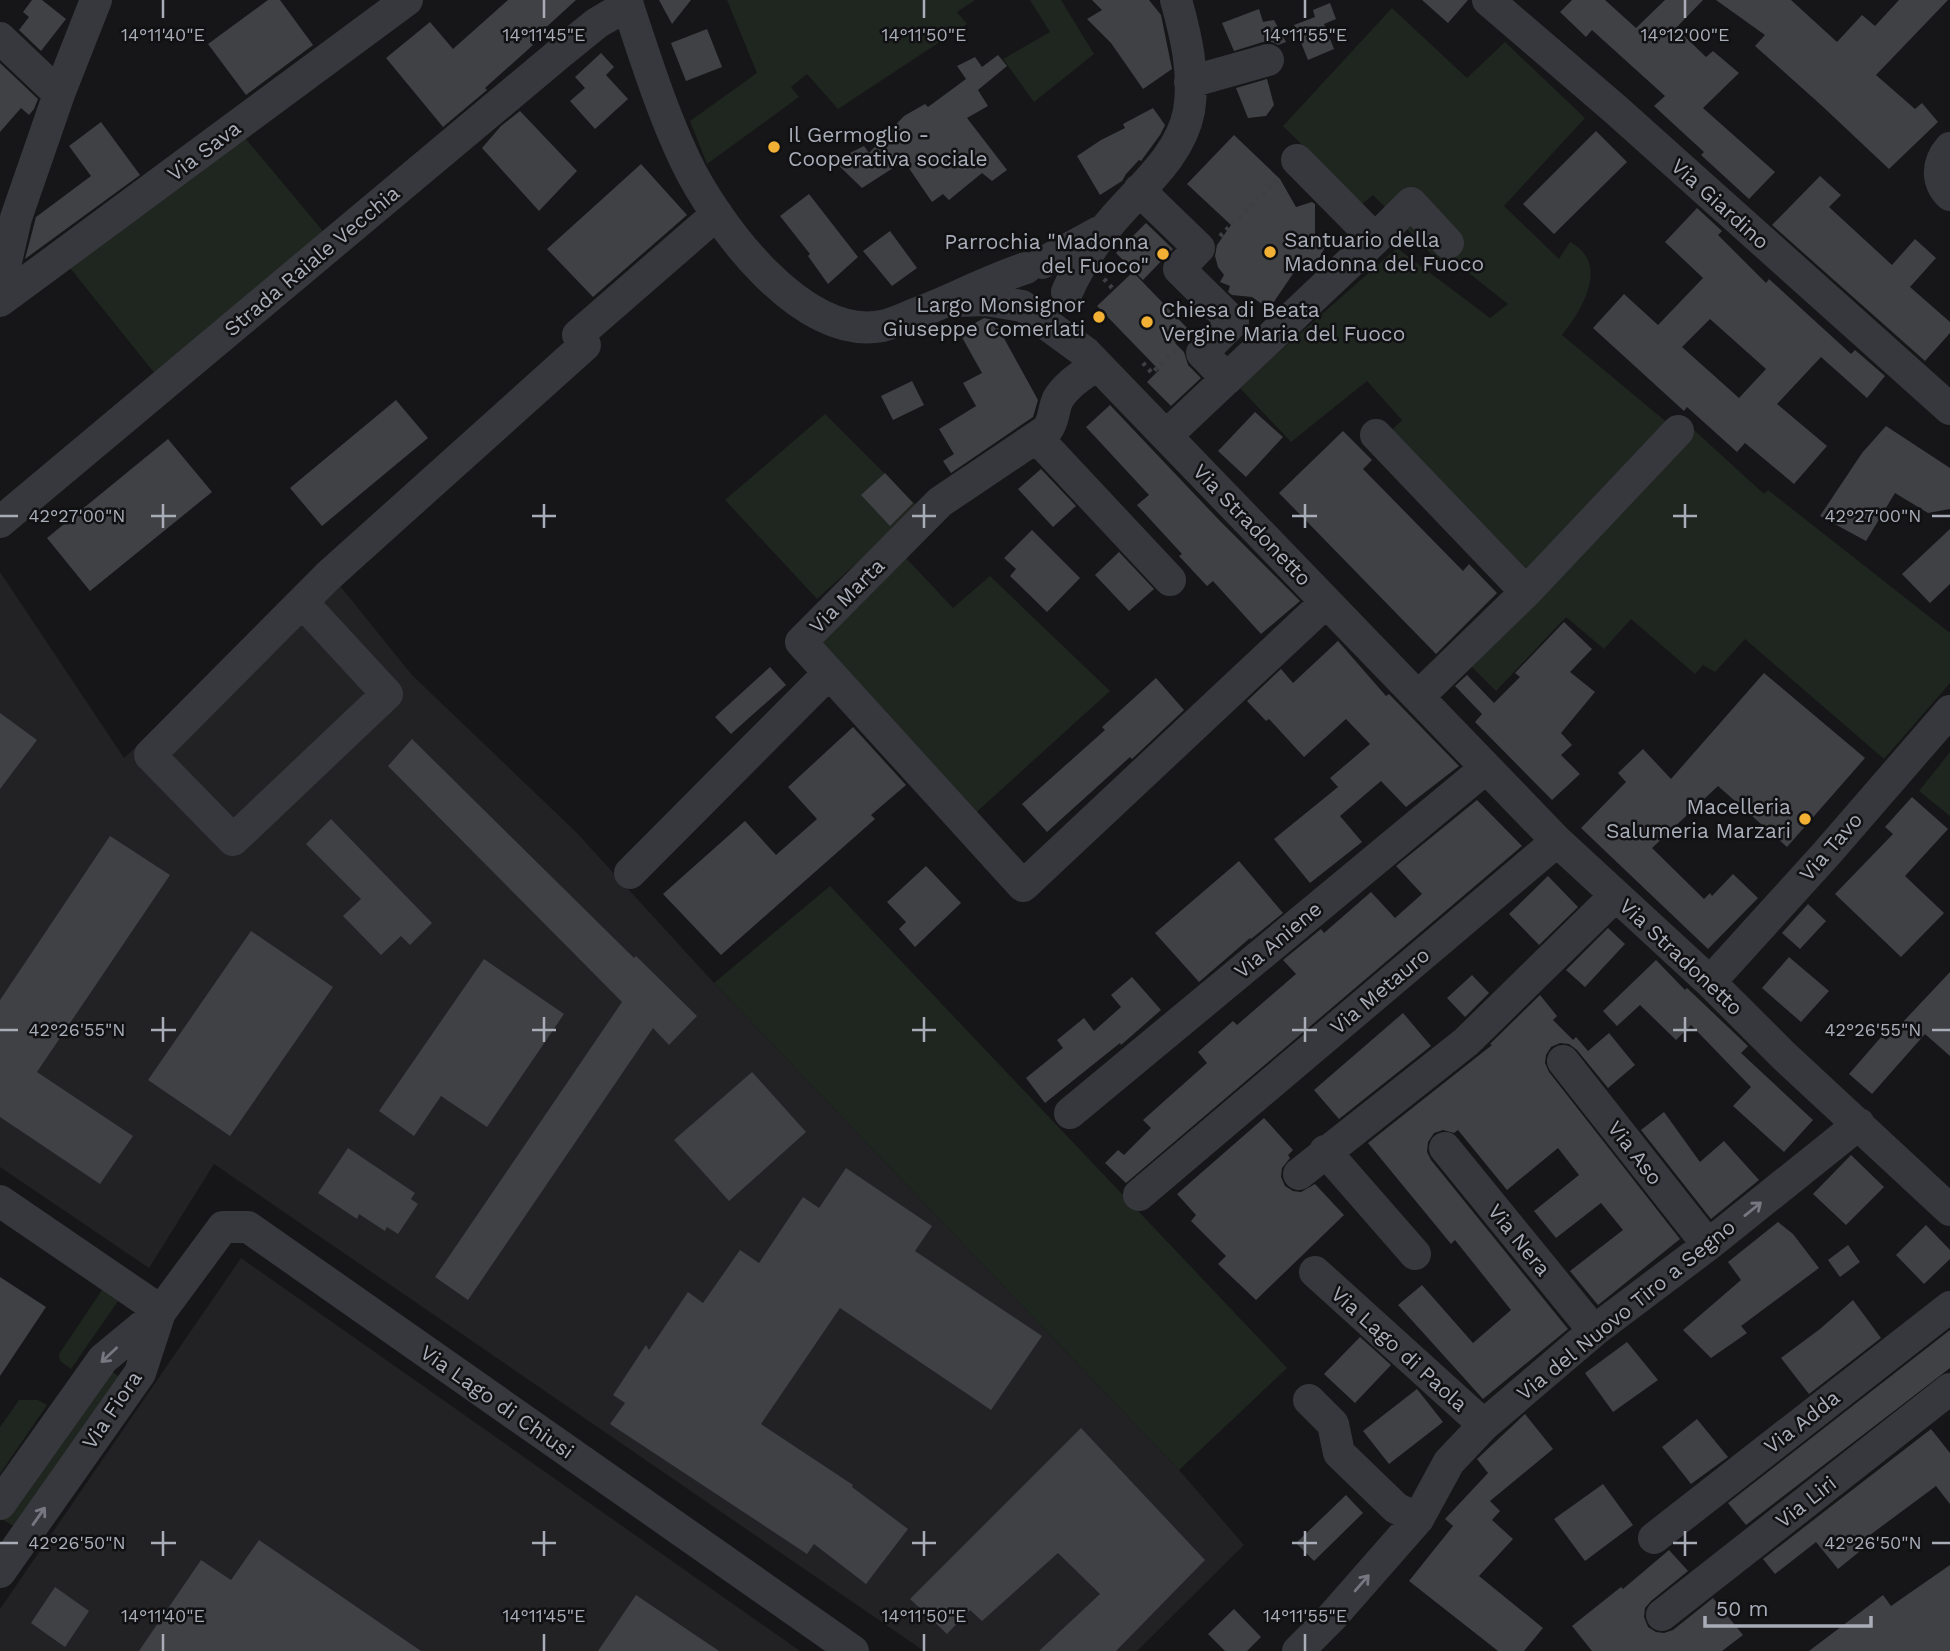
<svg xmlns="http://www.w3.org/2000/svg" width="1950" height="1651" viewBox="0 0 1950 1651" font-family="'Work Sans',sans-serif">
<rect width="100%" height="100%" fill="#161618"/>
<path fill="#222225" d="M328,571L412,675L577,833L714,983L1179,1470L1244,1545L1137,1651H924L214,1164L149,1268L0,1167V572L124,758Z
M241,1258L800,1651H0V1609Z"/>
<path fill="#1e261f" d="M727,0H975L957,12L967,24L838,109L807,74L791,87L799,97L707,164L690,121L757,73Z
M1030,0H1061L1094,54L1034,102L1003,59L1050,32Z
M1392,8L1467,78L1505,42L1585,118L1504,206L1559,259L1570,242C1610,263 1583,309 1562,335L1670,425L1526,578L1389,433L1402,420L1367,381L1291,442L1239,387L1397,248L1490,318L1508,304L1451,259L1443,266L1373,195L1362,204L1283,126Z
M241,133L327,236L160,380L66,263Z
M825,414L918,507L817,599L725,500Z
M1694,430L1764,494L1768,490L1950,633V683L1884,759L1745,639L1715,672L1703,665L1695,674L1631,619L1604,649L1566,617L1496,691L1468,663Z
M906,558L953,608L990,576L1110,691L971,817L815,644Z
M1950,752V816L1919,791Z
M830,886L1287,1368L1179,1470L714,983Z
M102,1290L118,1301L71,1369L60,1361L59,1354Z
M107,1369L120,1377L18,1529L2,1519Z
M19,1400H38L47,1405L0,1474V1427Z"/>
<path fill="#404145" fill-rule="evenodd" d="M32,0H42L66,19L41,51L19,30L29,17L23,12Z
M268,0H280L313,45L246,95L208,44Z
M508,0H576L530,42L533,45L485,88L487,90L443,127L386,58L430,22L453,49Z
M659,0H691L672,24Z
M1092,0H1149L1161,15L1172,69L1143,89L1111,43L1087,19L1102,10Z
M1422,0H1468L1448,23Z
M1572,0H1605L1636,28L1665,0H1703L1676,28L1706,57L1713,51L1739,73L1703,108L1775,172L1749,199L1701,155L1704,152L1654,106L1665,96L1592,30L1586,37L1560,12Z
M1716,0H1791L1837,42L1862,15L1875,26L1899,0H1948L1876,75L1915,109L1922,103L1938,122L1889,169L1821,105L1755,46L1765,35Z
M1330,3L1336,19L1324,24L1334,49L1308,60L1294,25L1315,17L1313,10Z
M1259,9L1263,22L1274,20L1286,42L1278,45L1272,42H1263L1234,51L1222,23Z
M707,29L722,67L686,81L671,43Z
M601,53L614,67L606,75L628,99L595,129L570,101L585,88L575,77Z
M998,55L1007,66L978,90L988,106L967,118L1007,170L992,181L982,173L949,200L943,194L932,202L904,161L862,188L834,161L864,146L869,153L904,116L925,104L928,107L966,79L957,66L975,57L982,67Z
M0,63L38,99L34,109L29,115L21,108L0,132Z
M1267,79L1274,105L1266,116L1248,118L1236,88Z
M1153,108L1165,125L1160,135L1141,161L1139,160L1126,174L1122,181L1100,195L1077,156L1101,140L1125,128L1123,124Z
M520,111L577,171L539,211L482,148L501,126Z
M101,122L140,175L25,259L36,217L91,176L69,146Z
M1596,131L1627,162L1554,234L1523,204Z
M1234,135L1280,179L1296,207L1312,202L1315,204V234L1330,235L1315,269L1303,259L1269,309L1252,297L1232,295L1228,292L1230,286L1220,282L1224,275L1218,267L1215,256L1217,245L1231,225L1187,184Z
M641,164L687,215L593,297L547,249Z
M1820,176L1841,195L1829,207L1892,265L1915,239L1936,258L1910,287L1950,322V333L1925,361L1772,225Z
M809,194L858,257L828,284L808,256L810,254L780,216Z
M1697,208L1722,231L1718,235L1766,283L1769,279L1851,354L1855,350L1885,376L1867,398L1821,357L1777,404L1827,446L1794,484L1745,443L1737,452L1687,407L1684,411L1593,328L1624,294L1658,325L1703,278L1665,242ZM1710,319L1766,369L1739,398L1682,347Z
M1146,223L1173,249L1143,280L1116,253Z
M890,231L917,268L892,286L863,251Z
M1133,272L1189,330L1175,343L1184,352L1188,365L1201,378L1171,406L1147,382L1159,370L1097,306Z
M984,318L994,320L1038,400L1033,417L951,473L943,461L954,454L939,429L976,406L963,383L982,373L959,332Z
M912,381L924,405L893,420L881,396Z
M396,400L428,438L322,526L290,488Z
M1110,405L1219,520L1300,601L1261,634L1213,581L1207,586L1179,556L1182,554L1137,505L1149,495L1086,427Z
M1255,412L1283,437L1246,477L1218,451Z
M1886,426L1950,468V509L1928,513L1895,493L1866,541L1820,516L1862,453Z
M1343,431L1372,460L1363,469L1463,571L1469,564L1497,593L1436,654L1279,493Z
M168,439L212,492L90,591L47,538Z
M1041,469L1076,506L1053,527L1018,489Z
M885,473L913,503L890,526L861,495Z
M1950,529V584L1930,603L1902,574Z
M1032,530L1080,578L1047,612L1010,576L1016,569L1004,558Z
M1119,552L1154,589L1129,611L1095,575Z
M1564,622L1592,649L1570,672L1595,692L1561,733L1572,745L1561,755L1580,774L1552,800L1475,722L1482,714L1455,686L1467,675L1494,703L1520,677L1515,673Z
M1338,641L1386,696L1389,694L1459,766L1406,807L1381,781L1340,816L1362,842L1310,883L1274,839L1338,787L1330,778L1370,744L1346,719L1304,757L1269,719L1266,721L1247,701L1281,669L1293,683Z
M770,667L786,685L731,734L715,717Z
M1764,673L1865,758L1787,847L1718,786L1652,848L1704,899L1710,893L1712,896L1733,874L1758,898L1708,949L1581,828L1626,782L1618,773L1643,749L1671,779Z
M1156,678L1184,710L1132,759L1130,757L1047,832L1022,804L1105,730L1102,727Z
M0,713L37,740L0,789Z
M853,727L906,785L871,815L875,819L721,955L663,894L745,821L776,855L817,819L788,787Z
M412,739L634,958L636,956L697,1016L669,1045L653,1028L468,1300L435,1277L622,1002L388,766Z
M1912,797L1948,829L1905,876L1944,913L1901,957L1835,894L1893,834L1885,827Z
M1477,800L1522,846L1126,1183L1105,1163L1118,1150L1124,1155L1151,1128L1143,1120L1207,1063L1198,1052L1233,1021L1237,1025L1296,974L1283,960L1321,929L1324,933L1371,892L1395,918L1422,894L1396,866Z
M331,819L432,923L410,945L401,936L381,955L343,916L361,899L306,844Z
M110,836L170,875L37,1072L133,1136L100,1184L0,1117V1000Z
M1239,861L1283,913L1251,939L1250,938L1199,982L1155,933Z
M926,866L961,903L915,947L899,929L906,922L887,902Z
M1548,876L1578,907L1539,945L1509,914Z
M1808,904L1826,921L1800,949L1782,933Z
M1608,928L1625,944L1585,987L1566,970Z
M251,931L333,987L230,1136L148,1080Z
M1789,957L1829,991L1801,1022L1762,988Z
M484,959L564,1014L487,1127L441,1096L414,1136L379,1111Z
M1656,960L1685,990L1687,988L1748,1046L1741,1053L1813,1120L1784,1152L1733,1106L1751,1087L1691,1025L1676,1040L1640,1005L1617,1026L1603,1011Z
M1950,972V1056L1925,1034L1872,1094L1849,1074L1882,1036L1886,1040Z
M1472,975L1489,993L1465,1017L1447,998Z
M1132,977L1161,1010L1121,1045L1120,1043L1045,1103L1026,1078L1063,1048L1057,1040L1084,1018L1094,1031L1121,1007L1111,995Z
M1540,995L1557,1016L1553,1020L1573,1040L1576,1037L1588,1051L1609,1033L1635,1065L1608,1088L1577,1050L1569,1044L1560,1043L1551,1047L1546,1055L1545,1063L1549,1072L1680,1239L1598,1305L1570,1271L1623,1230L1601,1203L1556,1238L1534,1211L1579,1175L1558,1148L1507,1190L1458,1130L1454,1133L1443,1130L1434,1133L1428,1142L1427,1152L1431,1160L1568,1329L1483,1399L1398,1305L1422,1285L1473,1343L1511,1310L1455,1240L1451,1244L1368,1143L1492,1045L1490,1044Z
M1403,1013L1431,1046L1339,1119L1314,1090Z
M752,1072L806,1132L729,1201L674,1140Z
M1664,1112L1700,1162L1724,1141L1759,1180L1711,1219L1641,1130Z
M1264,1118L1293,1150L1288,1155L1290,1158L1282,1168L1281,1177L1285,1186L1293,1191L1301,1192L1315,1184L1344,1215L1256,1300L1218,1264L1226,1256L1191,1221L1196,1215L1177,1194Z
M348,1148L415,1193L411,1199L418,1204L398,1234L387,1227L385,1231L359,1214L357,1219L318,1193Z
M1851,1155L1884,1187L1846,1225L1813,1194Z
M846,1168L932,1226L915,1251L1042,1336L991,1410L840,1308L761,1424L853,1485L852,1487L908,1529L866,1584L814,1544L807,1554L610,1424L625,1403L613,1395L646,1345L649,1350L688,1292L703,1303L740,1250L759,1263L803,1197L819,1208Z
M1778,1222L1793,1234L1819,1268L1741,1326L1747,1333L1711,1358L1683,1330L1741,1280L1728,1262Z
M1926,1225L1950,1250V1259L1924,1284L1896,1255Z
M1848,1245L1860,1262L1840,1277L1828,1260Z
M0,1277L46,1307L0,1376Z
M1853,1300L1881,1338L1809,1394L1781,1358L1820,1329Z
M1950,1330V1368L1746,1525L1728,1503Z
M1360,1337L1391,1365L1355,1403L1324,1374Z
M1627,1342L1658,1380L1613,1412L1585,1373Z
M1417,1389L1443,1422L1389,1464L1363,1431Z
M1525,1414L1553,1449L1490,1501L1500,1511L1492,1520L1513,1539L1479,1576L1543,1628L1524,1651H1498L1409,1581L1453,1526L1445,1519L1488,1473L1477,1459Z
M1697,1419L1728,1457L1691,1484L1662,1447Z
M1081,1428L1205,1560L1116,1651H1039L1100,1594L1058,1553L982,1621L970,1610L947,1634L910,1599Z
M1931,1429L1950,1453V1504L1936,1486L1866,1538L1870,1543L1838,1569L1816,1542L1775,1574L1763,1559Z
M1603,1484L1633,1525L1585,1561L1554,1519Z
M1346,1495L1363,1513L1314,1561L1296,1543Z
M259,1540L421,1651H139L201,1560L231,1580Z
M1669,1550L1688,1571L1651,1601L1645,1608L1644,1617L1648,1627L1656,1632L1664,1633L1673,1630L1713,1598L1743,1635L1722,1651H1592L1572,1626L1621,1587L1623,1589Z
M1950,1565V1651H1809L1883,1595L1891,1606Z
M55,1587L89,1611L65,1647L31,1623Z
M636,1595L719,1651H598Z
M1234,1609L1261,1637L1247,1651H1225L1208,1634Z"/>
<g fill="none" stroke-linecap="round" stroke-linejoin="round">
<path stroke="#3d3f44" stroke-width="4.5" stroke-dasharray="3.5 5" stroke-linecap="butt" d="M1220,236L1279,178
M1104,279L1114,290
M1143,363L1152,373L1177,348"/>
<path stroke="#37383d" stroke-width="32" d="M626,0C644,54 661,109 685,160C715,223 802,342 882,326C892,324 903,319 912,315C951,301 986,281 1026,268
M1488,0L1615,109L1950,409
M0,38L59,94
M1190,82L1268,60
M1950,148C1937,163 1936,181 1950,195
M1139,190L1199,248L1179,269L1233,322L1202,353L1227,379
M1375,239L1411,203L1448,243
M1042,263L1099,232
M0,288L16,218L59,94L96,0
M1067,292C1077,269 1091,248 1106,228C1135,191 1180,159 1189,111C1195,73 1186,36 1176,0
M0,301L407,0
M957,301L986,300L1022,306
M1030,312L1086,353L1557,841L1710,982L1783,1055L1950,1210
M1096,365C1083,375 1067,384 1058,399C1053,409 1055,419 1047,430L940,502L801,642L1023,886L1326,602
M1376,435L1526,592
M1166,436L1375,239L1297,160
M1037,438L1170,580
M0,522L560,53L597,23L628,5
M303,603L387,694L233,840L150,755L328,576L585,345L578,335L717,214
M1418,697L1526,592L1678,431
M630,873L829,673
M1710,982L1827,853L1950,711
M1563,1061L1708,1245
M1070,1113L1486,768
M1445,1148L1594,1331
M1325,1151L1415,1254
M1299,1174L1466,1042L1615,896
M1139,1195L1557,841
M0,1201L161,1311
M1315,1272L1484,1425
M1309,1400L1333,1424L1339,1453L1396,1508L1418,1519
M0,1504L103,1359L161,1311L223,1227H248L853,1651
M1654,1538L1950,1307
M0,1572L140,1373L160,1312
M1662,1615L1950,1389
M1298,1651L1332,1617L1418,1519L1449,1462L1484,1425L1594,1331L1708,1245L1859,1124"/>
</g>
<defs><path id="oneway-shaft" d="M-6 0H5M1.5-3L5.5 0L1.5 3" fill="none" stroke-width="1.6" stroke-linecap="round" stroke-linejoin="round" transform="scale(1.75)"/></defs>
<g stroke="#757881">
<use href="#oneway-shaft" transform="translate(1753 1209) rotate(-39)"/>
<use href="#oneway-shaft" transform="translate(109 1355) rotate(137)"/>
<use href="#oneway-shaft" transform="translate(39 1516) rotate(-55)"/>
<use href="#oneway-shaft" transform="translate(1362 1583) rotate(-49)"/>
</g>
<path fill="none" stroke="#a8adb8" stroke-width="2.5" d="M163,0V18M544,0V18M924,0V18M1305,0V18M1685,0V18M163,504V528M544,504V528M924,504V528M1305,504V528M1685,504V528M0,516H18M151,516H176M532,516H556M912,516H936M1292,516H1317M1673,516H1697M1932,516H1950M163,1017V1042M544,1017V1042M924,1017V1042M1305,1017V1042M1685,1017V1042M0,1030H18M151,1030H176M532,1030H556M912,1030H936M1292,1030H1317M1673,1030H1697M1932,1030H1950M163,1531V1556M544,1531V1556M924,1531V1556M1305,1531V1556M1685,1531V1556M0,1543H18M151,1543H176M532,1543H556M912,1543H936M1292,1543H1317M1673,1543H1697M1932,1543H1950M163,1634V1651M544,1634V1651M924,1634V1651M1305,1634V1651"/>
<g fill="#f2b134" stroke="#111113" stroke-width="2.5">
<circle cx="774" cy="147" r="7"/>
<circle cx="1270" cy="252" r="7"/>
<circle cx="1163" cy="254" r="7"/>
<circle cx="1099" cy="317" r="7"/>
<circle cx="1147" cy="322" r="7"/>
<circle cx="1805" cy="819" r="7"/>
</g>
<g text-anchor="middle" stroke-width="5" stroke-linejoin="round" paint-order="stroke">
<g font-size="21" fill="#a8adb8" stroke="#111113" text-anchor="start">
<text x="788" y="142">Il Germoglio -<tspan x="788" dy="24">Cooperativa sociale</tspan></text>
<text x="1284" y="247">Santuario della<tspan x="1284" dy="24">Madonna del Fuoco</tspan></text>
<text x="1149" y="249" text-anchor="end">Parrochia "Madonna<tspan x="1149" dy="24">del Fuoco"</tspan></text>
<text x="1085" y="312" text-anchor="end">Largo Monsignor<tspan x="1085" dy="24">Giuseppe Comerlati</tspan></text>
<text x="1161" y="317">Chiesa di Beata<tspan x="1161" dy="24">Vergine Maria del Fuoco</tspan></text>
<text x="1791" y="814" text-anchor="end">Macelleria<tspan x="1791" dy="24">Salumeria Marzari</tspan></text>
</g>
<g font-size="21" fill="#a8adb8" stroke="#111113">
<text transform="translate(204 151) rotate(-37)" y="7">Via Sava</text>
<text transform="translate(1720 204) rotate(42)" y="7">Via Giardino</text>
<text transform="translate(312 261) rotate(-40)" y="7">Strada Raiale Vecchia</text>
<text transform="translate(1252 525) rotate(46)" y="7">Via Stradonetto</text>
<text transform="translate(847 596) rotate(-45)" y="7">Via Marta</text>
<text transform="translate(1831 847) rotate(-49)" y="7">Via Tavo</text>
<text transform="translate(1278 940) rotate(-40)" y="7">Via Aniene</text>
<text transform="translate(1681 957) rotate(43)" y="7">Via Stradonetto</text>
<text transform="translate(1380 991) rotate(-40)" y="7">Via Metauro</text>
<text transform="translate(1635 1153) rotate(52)" y="7">Via Aso</text>
<text transform="translate(1519 1240) rotate(51)" y="7">Via Nera</text>
<text transform="translate(1626 1310) rotate(-39)" y="7">Via del Nuovo Tiro a Segno</text>
<text transform="translate(1399 1349) rotate(42)" y="7">Via Lago di Paola</text>
<text transform="translate(497 1402) rotate(35)" y="7">Via Lago di Chiusi</text>
<text transform="translate(112 1410) rotate(-56)" y="7">Via Fiora</text>
<text transform="translate(1802 1422) rotate(-38)" y="7">Via Adda</text>
<text transform="translate(1806 1502) rotate(-38)" y="7">Via Liri</text>
</g>
</g>
<g font-size="18" text-anchor="middle" fill="#a8adb8" stroke="#111113" stroke-width="5" stroke-linejoin="round" paint-order="stroke">
<text x="163" y="41">14°11'40"E</text>
<text x="544" y="41">14°11'45"E</text>
<text x="924" y="41">14°11'50"E</text>
<text x="1305" y="41">14°11'55"E</text>
<text x="1685" y="41">14°12'00"E</text>
<text x="77" y="522">42°27'00"N</text>
<text x="1873" y="522">42°27'00"N</text>
<text x="77" y="1036">42°26'55"N</text>
<text x="1873" y="1036">42°26'55"N</text>
<text x="77" y="1549">42°26'50"N</text>
<text x="1873" y="1549">42°26'50"N</text>
<text x="163" y="1622">14°11'40"E</text>
<text x="544" y="1622">14°11'45"E</text>
<text x="924" y="1622">14°11'50"E</text>
<text x="1305" y="1622">14°11'55"E</text>
</g>
<path d="M1705 1616v10h166v-10" fill="none" stroke="#a8adb8" stroke-width="3.5"/>
<text x="1716" y="1616" font-size="21" fill="#a8adb8" stroke="#111113" stroke-width="5" paint-order="stroke">50 m</text>
</svg>
